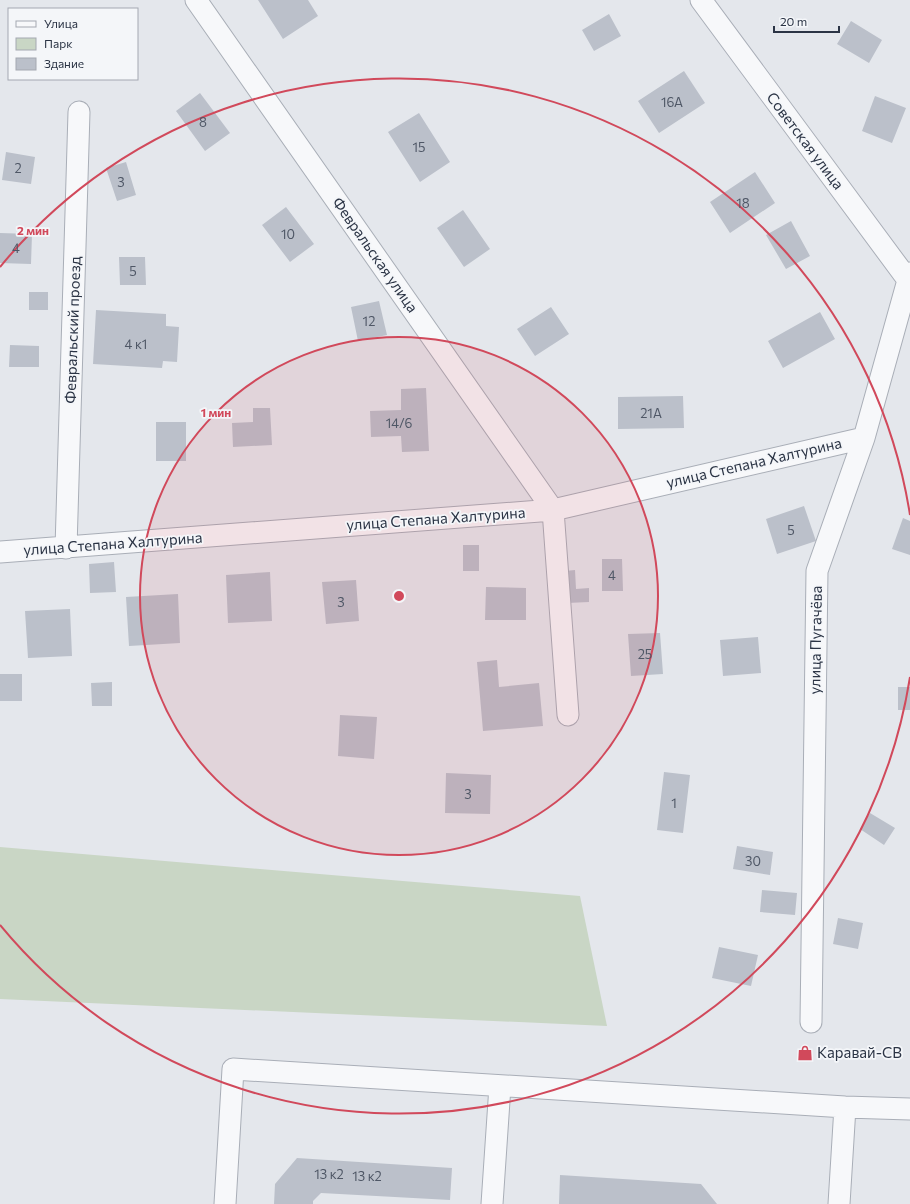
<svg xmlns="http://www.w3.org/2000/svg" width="910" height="1204" viewBox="0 0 910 1204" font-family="Commissioner,sans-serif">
<rect width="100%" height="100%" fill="#e4e7ec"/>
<path fill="#c9d6c5" d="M0,847L580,896L607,1026L0,999Z"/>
<path fill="#bbc0ca" d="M258,0H308L318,16L283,39Z
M609,14L621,36L594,51L582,30Z
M851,21L882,40L869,63L837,44Z
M684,71L705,103L659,133L638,101Z
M200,93L230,133L205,151L176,111Z
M875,96L906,108L892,143L862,131Z
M419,113L450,162L420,182L388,132Z
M6,152L35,157L31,184L2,180Z
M126,162L136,195L117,201L106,168Z
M755,172L775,203L730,233L710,202Z
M286,207L314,244L290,262L262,225Z
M463,210L490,249L464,267L437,228Z
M791,221L810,256L786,269L766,235Z
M0,233L32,234L31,264L0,263Z
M119,257H145L146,285H120Z
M29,292H48V310H29Z
M379,301L387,335L358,341L351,307Z
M551,307L569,334L535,356L517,329Z
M96,310L166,314V326L179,327L177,362L163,361L162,368L93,364Z
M820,312L835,339L783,368L768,341Z
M10,345L39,346V367H9Z
M426,388L429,451L402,452L401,436L371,437L370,411L401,410V389Z
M683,396L684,428L618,429V397Z
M253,408H270L272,445L233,447L232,423L253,422Z
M156,422H186V461H156Z
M804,506L816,541L777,554L766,519Z
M903,518L910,521V555L892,549Z
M463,545H479V571H463Z
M602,559H622L623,591H602Z
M114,562L116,592L90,593L89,564Z
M575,570L576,589L589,588V602L567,603L565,571Z
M270,572L272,621L228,623L226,575Z
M356,580L359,621L326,624L322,582Z
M486,587L526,588V620H485Z
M178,594L180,643L129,646L126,597Z
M70,609L72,656L28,658L25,611Z
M660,633L663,674L631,676L628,634Z
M758,637L761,673L723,676L720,640Z
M497,660L499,687L539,683L543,726L483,731L477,662Z
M0,674H22V701H0Z
M112,682V706H92L91,683Z
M898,687H910V710H898Z
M340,715L377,717L374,759L338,756Z
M664,772L690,775L683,833L657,830Z
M446,773L491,775L490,814L445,813Z
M870,813L895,828L884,845L860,829Z
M737,846L773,852L770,875L733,869Z
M762,890L797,893L795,915L760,912Z
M838,918L863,923L858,949L833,944Z
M719,947L758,955L751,986L712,978Z
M297,1158L452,1168L450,1200L321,1193L313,1201V1204H274L275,1184Z
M560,1175L701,1184L717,1204H559Z"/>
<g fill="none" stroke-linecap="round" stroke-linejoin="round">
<defs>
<path id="minor" d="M196,0L553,510L568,715
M701,0L908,280L910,281
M66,548L79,112
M0,552L553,510L864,438
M811,1022L817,571L864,438L910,273
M225,1204L233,1069L845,1107L910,1109
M492,1204L500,1086
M839,1204L845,1107"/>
</defs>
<use href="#minor" stroke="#a9aeb7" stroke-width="23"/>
<use href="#minor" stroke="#f7f8fa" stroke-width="21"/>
</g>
<circle cx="399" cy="596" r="259" fill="#d1495b" fill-opacity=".12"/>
<g fill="none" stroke="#d1495b" stroke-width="2">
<circle cx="399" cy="596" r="259"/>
<path d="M910 677A517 517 0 0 1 0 925M0 267A517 517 0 0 1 910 515"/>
</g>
<defs>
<symbol id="shop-bare" viewBox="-9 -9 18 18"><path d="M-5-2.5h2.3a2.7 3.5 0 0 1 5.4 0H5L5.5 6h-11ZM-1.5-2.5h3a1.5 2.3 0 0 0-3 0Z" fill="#d1495b" stroke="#f4f6f9" stroke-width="2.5" paint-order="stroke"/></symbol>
</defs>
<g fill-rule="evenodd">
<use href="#shop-bare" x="794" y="1042" width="22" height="22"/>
</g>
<g text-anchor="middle" stroke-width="3.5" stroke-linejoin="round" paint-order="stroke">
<g font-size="13" fill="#4f5766">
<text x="672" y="107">16А</text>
<text x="203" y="127">8</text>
<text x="419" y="152">15</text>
<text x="18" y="173">2</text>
<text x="121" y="187">3</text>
<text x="743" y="208">18</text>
<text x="288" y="239">10</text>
<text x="16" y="253">4</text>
<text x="133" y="276">5</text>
<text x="369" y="326">12</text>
<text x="136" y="349">4 к1</text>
<text x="651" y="418">21А</text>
<text x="399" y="428">14/6</text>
<text x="791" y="535">5</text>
<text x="612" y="580">4</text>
<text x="341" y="607">3</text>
<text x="645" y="659">25</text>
<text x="468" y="799">3</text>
<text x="674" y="808">1</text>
<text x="753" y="866">30</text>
<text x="329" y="1179">13 к2</text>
<text x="367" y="1181">13 к2</text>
</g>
<g font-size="15" fill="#2b3445" stroke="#f4f6f9">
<text transform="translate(805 141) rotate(53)" y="5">Советская улица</text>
<text transform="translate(375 255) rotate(55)" y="5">Февральская улица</text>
<text transform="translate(73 330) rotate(-88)" y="5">Февральский проезд</text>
<text transform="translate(754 463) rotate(-13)" y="5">улица Степана Халтурина</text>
<text transform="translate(436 519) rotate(-4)" y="5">улица Степана Халтурина</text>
<text transform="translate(113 544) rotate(-4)" y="5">улица Степана Халтурина</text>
<text transform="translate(816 640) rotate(-89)" y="5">улица Пугачёва</text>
</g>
<g font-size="15" fill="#2b3445" stroke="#f4f6f9" text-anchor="start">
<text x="817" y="1058">Каравай-СВ</text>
</g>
</g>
<circle cx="399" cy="596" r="6" fill="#d1495b" stroke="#f4f6f9" stroke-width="2"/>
<g font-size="12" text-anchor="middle" font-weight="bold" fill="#d1495b" stroke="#f4f6f9" stroke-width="3.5" stroke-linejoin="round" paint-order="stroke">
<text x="33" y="235">2 мин</text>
<text x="216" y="417">1 мин</text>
</g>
<rect x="8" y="8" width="130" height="72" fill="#f4f6f9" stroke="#a4a8b1"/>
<rect x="16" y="21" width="20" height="6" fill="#f7f8fa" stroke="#a4a8b1"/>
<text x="44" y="28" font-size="12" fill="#2b3445">Улица</text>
<rect x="16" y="38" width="20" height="12" fill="#c9d6c5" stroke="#a4a8b1"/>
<text x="44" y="48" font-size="12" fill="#2b3445">Парк</text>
<rect x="16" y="58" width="20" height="12" fill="#bbc0ca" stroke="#a4a8b1"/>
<text x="44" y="68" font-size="12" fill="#2b3445">Здание</text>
<path d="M774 26v6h65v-6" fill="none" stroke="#2b3445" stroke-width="2"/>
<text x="780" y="26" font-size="12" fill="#2b3445" stroke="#f4f6f9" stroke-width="3" paint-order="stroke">20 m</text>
</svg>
